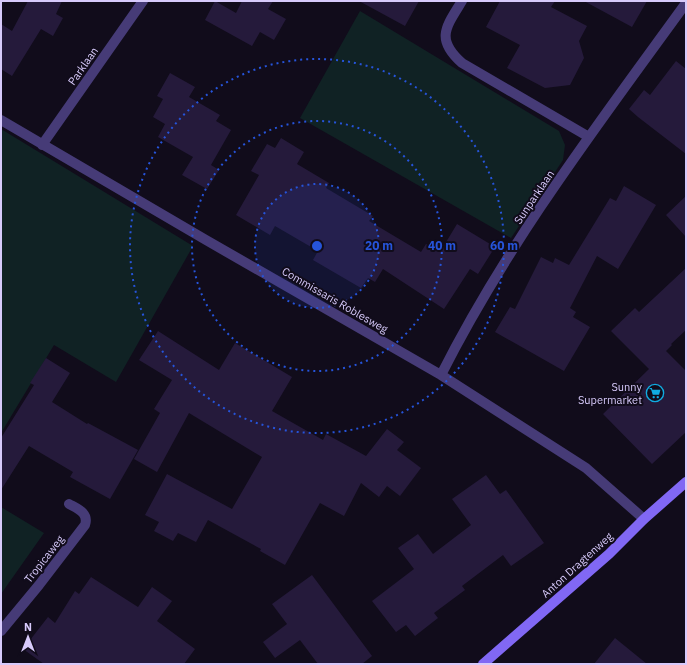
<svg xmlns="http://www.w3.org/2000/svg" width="687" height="665" viewBox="0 0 687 665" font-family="'IBM Plex Sans',sans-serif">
<rect width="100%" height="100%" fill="#110c1b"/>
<path fill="#102224" d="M360,11L559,131L565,145L563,160L511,238L300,118Z
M1,129L193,246L116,382L54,345L1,433Z
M1,507L44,533L1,594Z"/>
<path fill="#251a3b" d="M28,1H62L56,14L63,18L53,36L41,29L12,76L1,69V24L12,31Z
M215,1L236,13L242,1H273L268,9L286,19L274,40L260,32L252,46L205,20Z
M359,1H419L405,26Z
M500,1H555L551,7L587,26L579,41L584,58L570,85L545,88L507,68L520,45L486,27Z
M584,1H647L632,27Z
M676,61L686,69V154L638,117L629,109L644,90L650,95Z
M170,73L195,87L189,97L220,115L216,121L231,130L211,165L219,170L207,189L182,175L193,157L158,137L165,124L153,117L163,99L157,96Z
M281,138L304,152L297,164L329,183L326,188L373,216L369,221L421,252L426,244L440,252L457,224L495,247L478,274L470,269L444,309L383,269L375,282L368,278L361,288L313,260L318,251L275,226L270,235L236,215L259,175L251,171L267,144L275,148Z
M624,186L656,205L618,269L597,256L570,308L576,312L573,317L590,327L564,371L495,332L510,307L515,309L541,257L553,263L555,258L569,265L610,198L616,201Z
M686,196V237L666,215Z
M686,268V330L671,344L672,345L666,351L686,371V432L652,464L603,414L649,369L611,331L635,308L639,312Z
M158,331L219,370L235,343L292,377L272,411L323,440L326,434L366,456L387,429L404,442L397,450L421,468L400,496L387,486L379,497L361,483L344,516L320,503L285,565L260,551L261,549L208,520L196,542L178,533L173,541L154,531L159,522L145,515L167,474L232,509L262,457L189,413L157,472L134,459L160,413L154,409L172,380L139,360Z
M46,358L70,373L52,402L87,424L88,423L138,450L110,499L70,477L73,472L29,446L1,490V438L34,385L30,383Z
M486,475L500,494L506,490L544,543L511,566L503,555L462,586L465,590L434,613L438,618L415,636L406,625L396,632L372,601L414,569L398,548L418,534L433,554L471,525L452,499Z
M312,575L372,656L362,664H318L300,640L275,658L263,642L287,624L272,604Z
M91,577L138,607L152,587L172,601L157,621L195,649L184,664H44L23,649L48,617L55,623L75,591L79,594Z
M615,638L647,664H594Z"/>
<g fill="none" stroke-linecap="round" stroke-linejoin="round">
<path stroke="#463b77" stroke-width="10" d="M462,1C446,27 435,39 462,63L589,137
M1,120L206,240L441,375L586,468L644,519
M42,145L143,1
M441,375C508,242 599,123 686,3
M1,631L39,585L85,525C89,513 78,509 69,504"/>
<path stroke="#8168f4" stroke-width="10" d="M483,664L609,554L644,519L686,482"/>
</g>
<circle cx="317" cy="246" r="62" fill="#2654da" fill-opacity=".12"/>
<g fill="none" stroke="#2654da" stroke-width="2" stroke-dasharray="2 4">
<circle cx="317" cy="246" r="62"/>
<circle cx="317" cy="246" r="125"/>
<circle cx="317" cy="246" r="187"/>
</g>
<defs>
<symbol id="supermarket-ring" viewBox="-11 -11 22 22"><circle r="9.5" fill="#110c1b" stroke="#10ace1" stroke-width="1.5"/><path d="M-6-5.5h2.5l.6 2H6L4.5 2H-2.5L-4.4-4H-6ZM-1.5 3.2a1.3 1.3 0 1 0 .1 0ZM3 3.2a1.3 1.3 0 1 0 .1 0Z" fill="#10ace1"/></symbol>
</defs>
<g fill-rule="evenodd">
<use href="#supermarket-ring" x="645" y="383" width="20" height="20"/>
</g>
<g text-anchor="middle" stroke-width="4" stroke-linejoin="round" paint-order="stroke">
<g font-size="11" fill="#d7cafb" stroke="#110c1b">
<text transform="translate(83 66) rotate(-55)" y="4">Parklaan</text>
<text transform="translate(534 197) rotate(-56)" y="4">Sunparklaan</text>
<text transform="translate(335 300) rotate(30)" y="4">Commissaris Roblesweg</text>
<text transform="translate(44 559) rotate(-52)" y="4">Tropicaweg</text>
<text transform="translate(577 565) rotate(-42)" y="4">Anton Dragtenweg</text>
</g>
<g font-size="11" fill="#d7cafb" stroke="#110c1b" text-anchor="end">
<text x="642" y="391">Sunny<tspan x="642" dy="13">Supermarket</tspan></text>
</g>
</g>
<circle cx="317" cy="246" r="6" fill="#2654da" stroke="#110c1b" stroke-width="2"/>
<g font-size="12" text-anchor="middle" font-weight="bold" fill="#2654da" stroke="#110c1b" stroke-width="4" stroke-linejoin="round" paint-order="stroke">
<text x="379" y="250">20 m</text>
<text x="442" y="250">40 m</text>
<text x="504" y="250">60 m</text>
</g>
<rect width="687" height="665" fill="none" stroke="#d7cafb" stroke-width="4"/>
<g transform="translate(28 637)" stroke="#110c1b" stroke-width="3" paint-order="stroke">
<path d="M0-3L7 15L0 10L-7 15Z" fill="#d7cafb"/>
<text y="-6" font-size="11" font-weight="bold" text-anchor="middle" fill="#d7cafb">N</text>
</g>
</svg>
